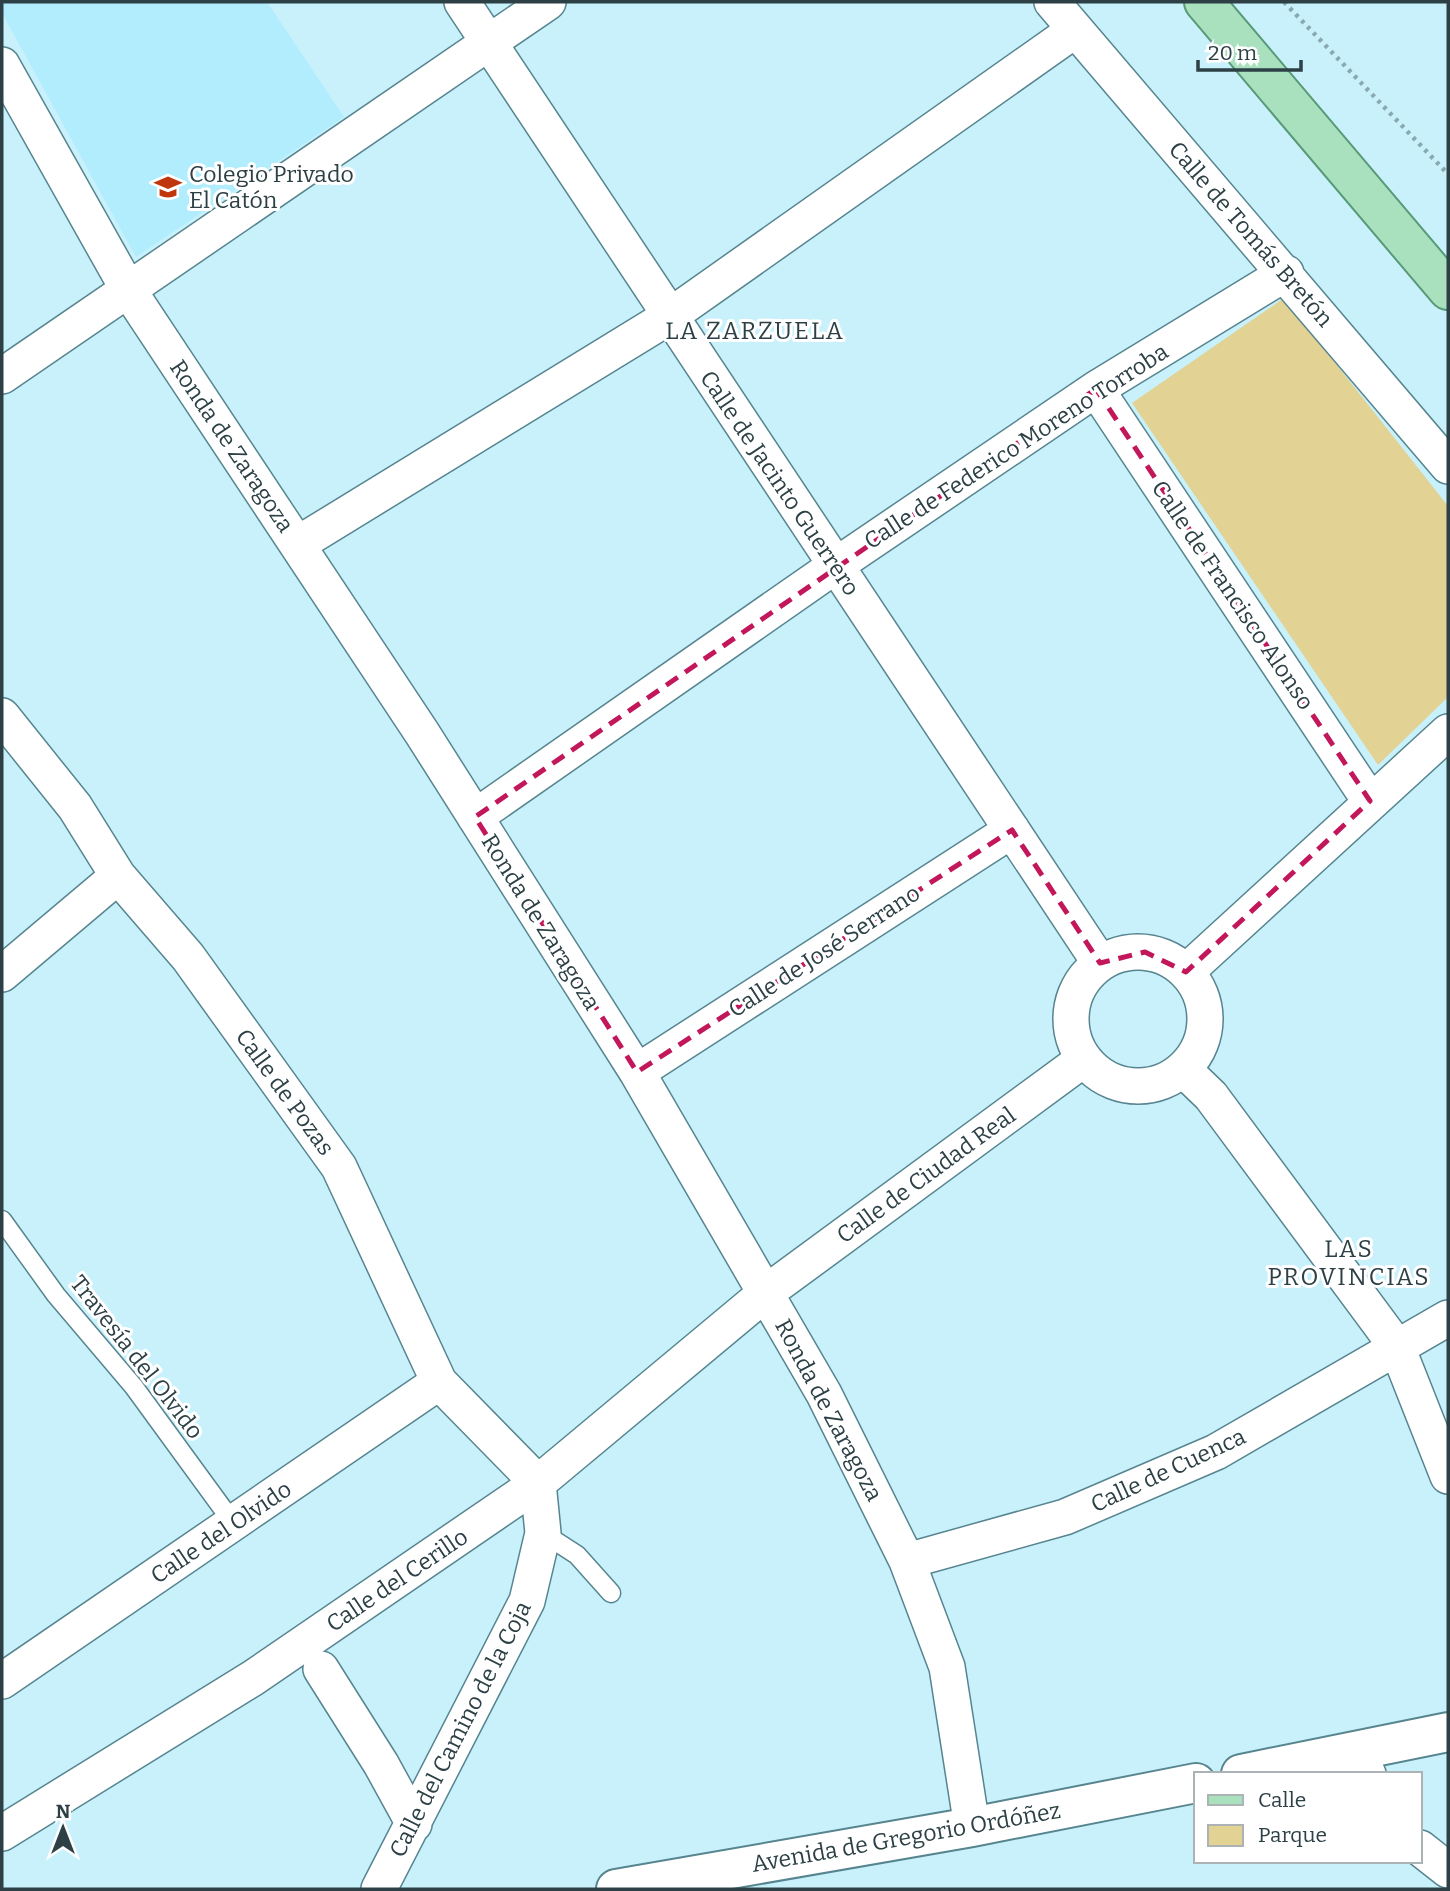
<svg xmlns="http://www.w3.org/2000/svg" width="1450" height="1891" viewBox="0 0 1450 1891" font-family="Bitter,serif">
<rect width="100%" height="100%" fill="#c9f1fb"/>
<path fill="#b1edfd" d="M2,2H267L344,117L136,257L2,13Z"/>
<path fill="#e2d294" d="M1284,298L1448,506V697L1378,765L1132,403Z"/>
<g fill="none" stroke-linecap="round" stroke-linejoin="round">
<defs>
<path id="lane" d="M2,1220L56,1295L134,1387L234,1524
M543,1533L577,1555L611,1593"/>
<path id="street" d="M462,2L1100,963
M1052,2L1448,466
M2,65L129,291L422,733L637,1072L824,1394L907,1561L947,1667L972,1827
M2,376L548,2
M1096,389L1370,801
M298,544L670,316L1075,30
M2,716L75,807L118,876L188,957L339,1167L439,1382L538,1483L543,1533L527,1601L379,1889
M475,817L835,566L1096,389L1286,273
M1071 1019a67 67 0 1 1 134 0a67 67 0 1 1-134 0Z
M1186,972L1448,732
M2,974L118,876
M1183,1069L1211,1096L1397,1347L1448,1476
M637,1072L1012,830
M907,1561L1065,1517L1216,1452L1448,1318
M321,1669L381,1764L414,1824
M2,1681L439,1382
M1356,1751L1368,1774
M2,1833L253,1678L538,1483L767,1292L1084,1059
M1420,1848L1448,1870"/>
<path id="secondary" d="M1241,1774L1448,1732
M616,1889L972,1827L1196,1783"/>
<path id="primary" d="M1204,2L1448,290"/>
</defs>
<use href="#lane" stroke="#568590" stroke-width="21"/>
<use href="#street" stroke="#568590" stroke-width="38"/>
<use href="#secondary" stroke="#568590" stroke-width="42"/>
<use href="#primary" stroke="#589a78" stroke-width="42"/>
<path stroke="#89a9b1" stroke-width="4.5" stroke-dasharray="3.5 5" stroke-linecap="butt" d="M1284,2L1448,174"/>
<use href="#lane" stroke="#fff" stroke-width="18"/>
<use href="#street" stroke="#fff" stroke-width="35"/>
<use href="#secondary" stroke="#fff" stroke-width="38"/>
<use href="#primary" stroke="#a9e0be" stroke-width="38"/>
</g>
<path fill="none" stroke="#c2185b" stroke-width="5" stroke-dasharray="14 9" stroke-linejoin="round" d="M1096,389L1370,801L1186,972L1145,952L1100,963L1012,830L637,1072L475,817Z"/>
<defs>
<symbol id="school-bare" viewBox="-9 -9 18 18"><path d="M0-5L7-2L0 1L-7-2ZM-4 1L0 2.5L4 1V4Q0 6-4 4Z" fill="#c0370e" stroke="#fff" stroke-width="2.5" paint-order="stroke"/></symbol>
</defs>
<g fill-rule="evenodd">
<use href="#school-bare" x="149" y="168" width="38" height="38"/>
</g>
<g text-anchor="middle" stroke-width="6" stroke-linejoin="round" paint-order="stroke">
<g font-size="23" fill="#2c4045" stroke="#fff" text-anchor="start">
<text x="189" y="182">Colegio Privado<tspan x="189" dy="26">El Catón</tspan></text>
</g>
<g font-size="23" fill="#2c4045" stroke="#fff">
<text transform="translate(1251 234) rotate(49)" y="8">Calle de Tomás Bretón</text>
<text transform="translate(232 446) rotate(56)" y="8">Ronda de Zaragoza</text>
<text transform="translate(1016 446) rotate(-33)" y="8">Calle de Federico Moreno Torroba</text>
<text transform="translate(780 483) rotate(56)" y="8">Calle de Jacinto Guerrero</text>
<text transform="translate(1233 595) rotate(56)" y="8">Calle de Francisco Alonso</text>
<text transform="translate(541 922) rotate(58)" y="8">Ronda de Zaragoza</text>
<text transform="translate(824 951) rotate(-33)" y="8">Calle de José Serrano</text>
<text transform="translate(285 1092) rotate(54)" y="8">Calle de Pozas</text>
<text transform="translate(926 1175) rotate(-36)" y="8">Calle de Ciudad Real</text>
<text transform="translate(137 1357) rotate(52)" y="8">Travesía del Olvido</text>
<text transform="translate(829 1410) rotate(62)" y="8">Ronda de Zaragoza</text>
<text transform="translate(1168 1470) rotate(-25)" y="8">Calle de Cuenca</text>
<text transform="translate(221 1532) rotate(-34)" y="8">Calle del Olvido</text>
<text transform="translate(397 1580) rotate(-34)" y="8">Calle del Cerillo</text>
<text transform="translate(460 1729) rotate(-63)" y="8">Calle del Camino de la Coja</text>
<text transform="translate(906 1837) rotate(-10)" y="8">Avenida de Gregorio Ordóñez</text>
</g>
<g font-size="24" letter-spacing="2" fill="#2c4045" stroke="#fff">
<text x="755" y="339">LA ZARZUELA</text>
<text x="1349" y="1257">LAS<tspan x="1349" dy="28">PROVINCIAS</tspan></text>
</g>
</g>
<rect width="1450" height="1891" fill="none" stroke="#2c4045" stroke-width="7"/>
<rect x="1194" y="1772" width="228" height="91" fill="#ffffff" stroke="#abb3b5" stroke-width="2"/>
<rect x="1208" y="1795" width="35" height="10" fill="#a9e0be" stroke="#abb3b5" stroke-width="2"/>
<text x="1258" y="1807" font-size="21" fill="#2c4045">Calle</text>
<rect x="1208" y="1825" width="35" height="21" fill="#e2d294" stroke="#abb3b5" stroke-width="2"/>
<text x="1258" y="1842" font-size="21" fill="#2c4045">Parque</text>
<g transform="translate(63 1828)" stroke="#ffffff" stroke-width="5" paint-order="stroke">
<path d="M0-5L12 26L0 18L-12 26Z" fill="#2c4045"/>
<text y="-10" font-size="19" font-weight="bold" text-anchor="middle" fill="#2c4045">N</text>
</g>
<path d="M1198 60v10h103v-10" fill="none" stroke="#2c4045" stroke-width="3.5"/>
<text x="1208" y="60" font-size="21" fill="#2c4045" stroke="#ffffff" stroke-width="5" paint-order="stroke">20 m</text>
</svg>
